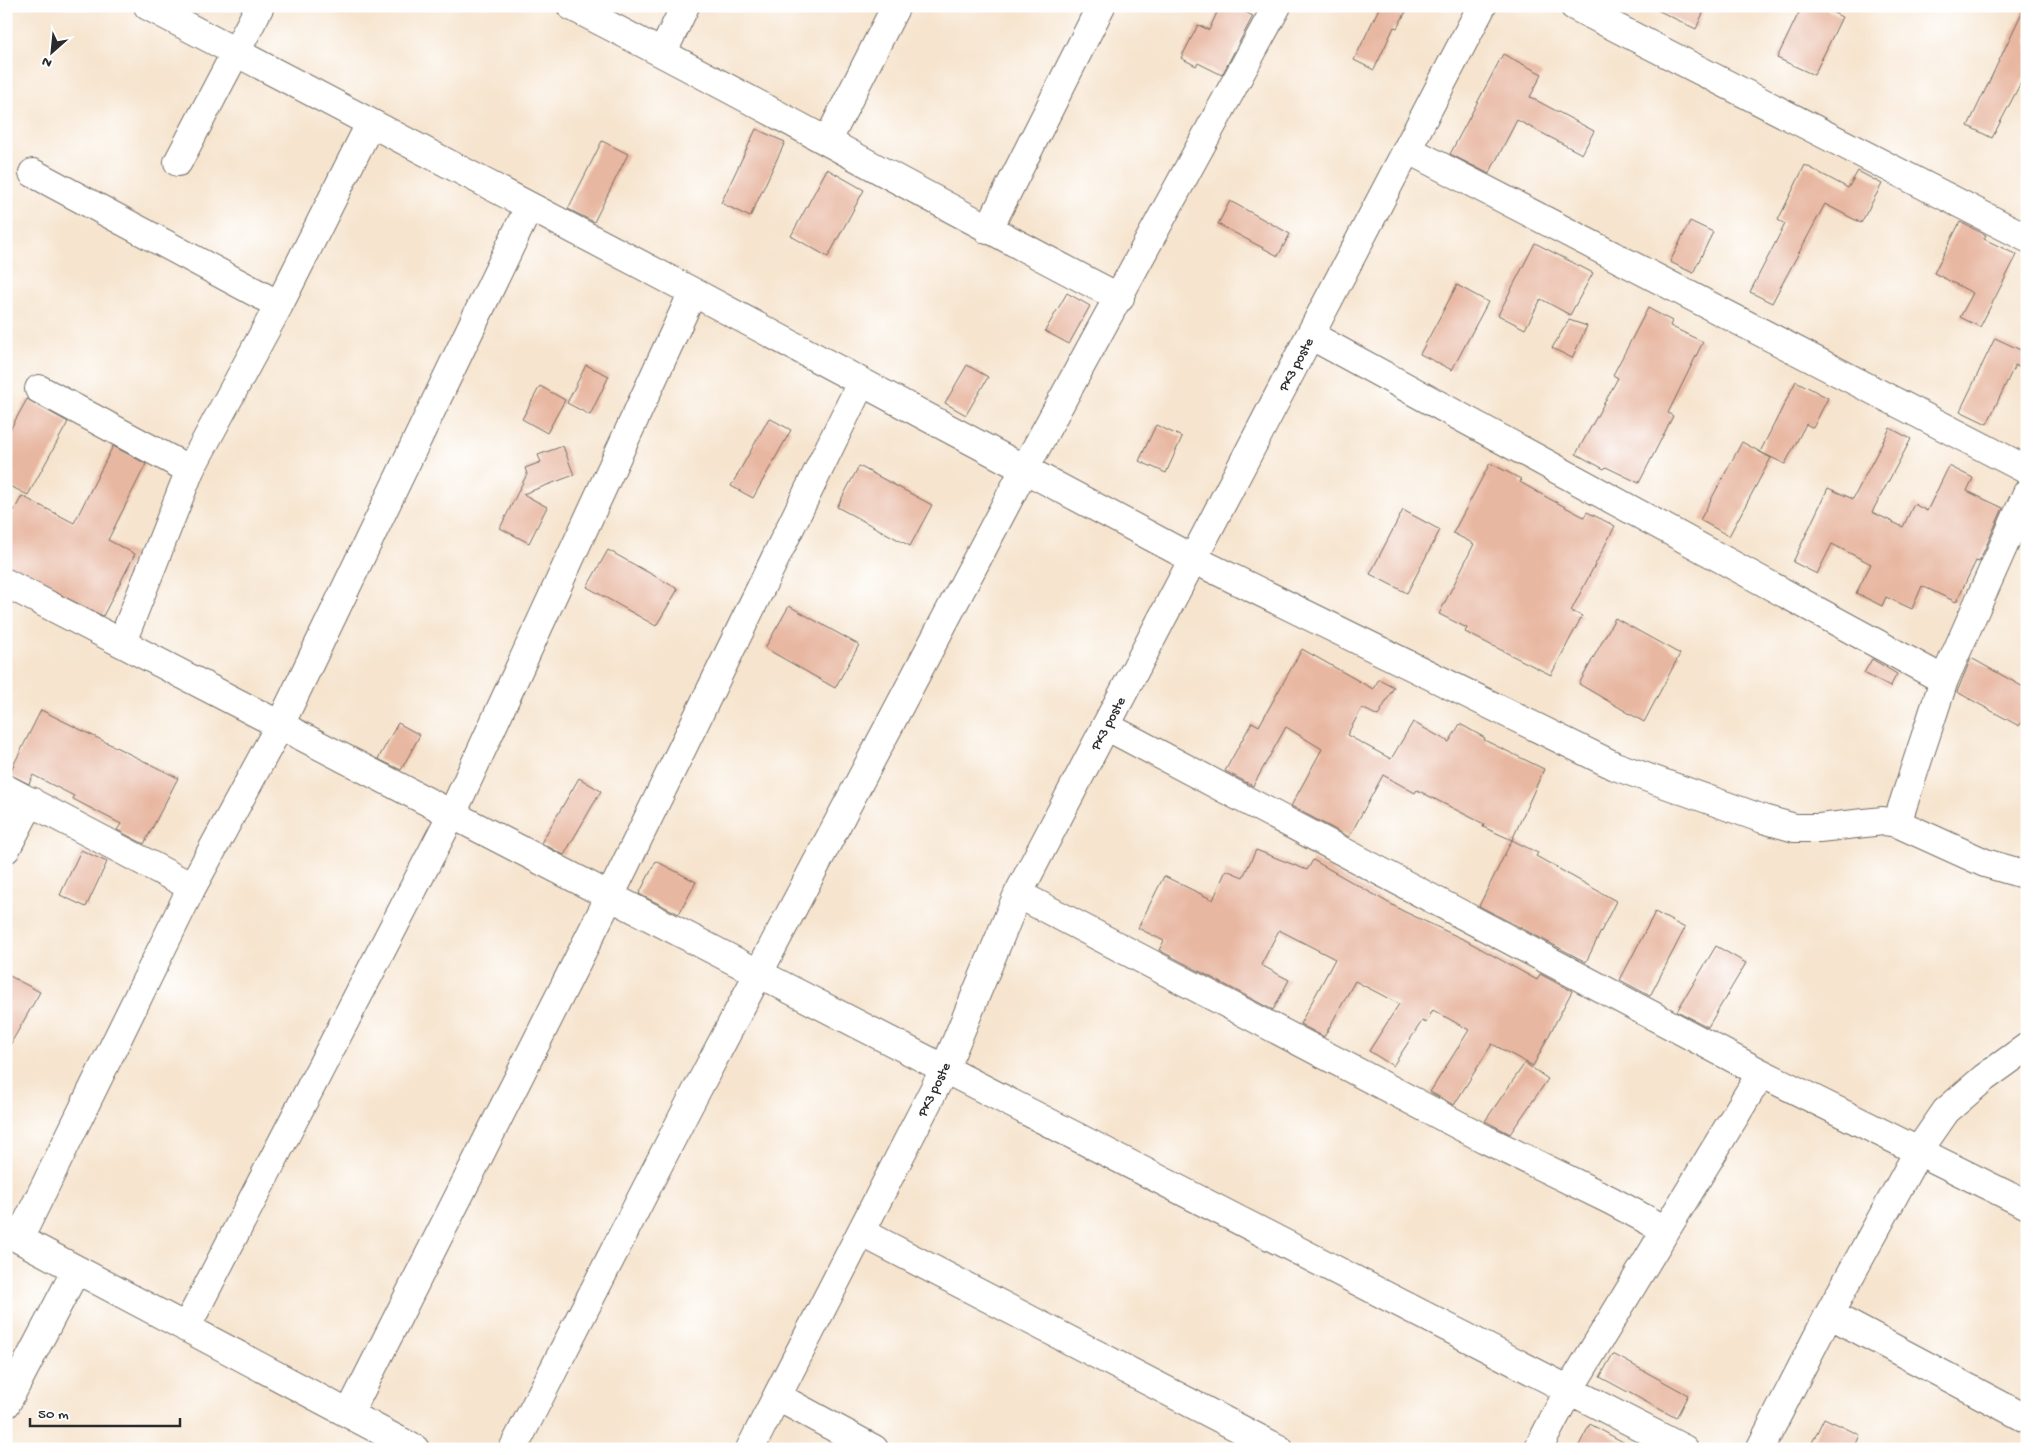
<svg xmlns="http://www.w3.org/2000/svg" width="2033" height="1455" viewBox="0 0 2033 1455" font-family="'Gochi Hand',sans-serif">
<rect width="100%" height="100%" fill="#fff"/>
<filter id="ink" filterUnits="userSpaceOnUse"><feTurbulence type="fractalNoise" baseFrequency=".02" numOctaves="2"/><feDisplacementMap in="SourceGraphic" scale="10" xChannelSelector="R" yChannelSelector="G"/><feConvolveMatrix kernelMatrix="1 2 1 2 8 2 1 2 1" color-interpolation-filters="sRGB"/></filter>
<filter id="wash" filterUnits="userSpaceOnUse"><feTurbulence type="fractalNoise" baseFrequency=".0096" numOctaves="4" result="noise"/><feDisplacementMap in="SourceGraphic" scale="20" xChannelSelector="R" yChannelSelector="G"/><feGaussianBlur stdDeviation="1.12" result="paint"/><feColorMatrix in="noise" values="0 0 0 0 0 0 0 0 0 0 0 0 0 0 0 0 0 1.4 0 .05"/><feComposite in="paint" operator="in"/></filter>
<g filter="url(#wash)">
<rect width="100%" height="100%" fill="#f6e4ce"/>
<g id="blocks">
<path fill="#e8b7a1" d="M1220,6H1233L1253,16L1222,75L1198,63L1196,66L1181,58L1198,25L1209,30Z
M1380,6H1409L1397,28L1394,27L1374,70L1354,60Z
M1649,6H1706L1696,29Z
M1802,6H1819L1842,17L1814,75L1777,58Z
M2025,6H2027V71L1992,138L1968,126Z
M1503,54L1542,74L1530,97L1594,131L1582,154L1517,120L1489,174L1450,154Z
M756,129L785,142L750,217L721,203Z
M602,141L628,154L594,222L568,209Z
M1805,165L1848,188L1858,171L1882,184L1861,223L1825,204L1772,303L1750,292L1785,224L1778,220Z
M827,169L864,190L828,257L791,236Z
M1230,201L1290,234L1278,256L1218,224Z
M1690,221L1713,232L1693,273L1670,262Z
M1960,222L1986,235L1984,239L2017,255L1980,327L1960,317L1973,293L1934,273Z
M1535,243L1593,273L1570,315L1541,299L1525,329L1498,315Z
M1457,285L1488,302L1452,370L1420,354Z
M1067,293L1090,306L1069,344L1045,331Z
M1648,308L1672,321L1670,326L1703,342L1668,413L1673,416L1639,483L1606,467L1604,469L1576,454L1618,378L1613,375Z
M1569,320L1587,326L1572,358L1552,348Z
M1995,338L2027,353V359L2022,369L2015,365L1987,424L1960,411Z
M586,365L609,376L590,415L567,403Z
M967,365L988,377L966,415L945,403Z
M1796,381L1828,398L1813,428L1806,424L1785,464L1760,452Z
M540,386L565,400L547,433L522,419Z
M27,399L68,422L28,495L6,484V437Z
M769,418L791,430L753,498L731,486Z
M1156,425L1182,437L1166,473L1139,461Z
M1890,428L1911,439L1872,512L1903,527L1914,504L1927,511L1949,466L1973,478L1967,491L2003,508L1979,562L1976,561L1956,602L1922,586L1912,609L1886,597L1882,606L1856,593L1871,564L1832,544L1817,574L1793,562L1828,488L1853,499Z
M1742,442L1771,458L1729,536L1700,520Z
M113,446L146,464L108,540L135,554L103,616L6,568V525L22,496L74,523Z
M563,446L574,475L523,494L547,507L529,543L500,528L527,474L525,468L541,462L538,455Z
M1490,463L1521,479L1520,482L1548,498L1584,517L1587,512L1615,526L1571,611L1582,616L1551,675L1465,632L1467,628L1439,614L1474,544L1453,533Z
M859,466L932,505L910,546L837,507Z
M1403,510L1440,530L1407,593L1370,574Z
M608,550L678,589L656,626L587,587Z
M789,606L859,645L835,688L765,648Z
M1615,618L1680,654L1644,722L1579,684Z
M1302,649L1373,689L1379,679L1394,687L1378,716L1362,708L1347,735L1391,759L1413,722L1449,742L1460,724L1485,738L1484,740L1544,769L1512,840L1483,827L1484,824L1417,790L1415,793L1383,775L1349,837L1291,806L1322,749L1286,727L1253,786L1225,771L1252,722L1259,726Z
M1971,658L2027,689V713L2019,726L1957,692Z
M1872,659L1897,674L1890,687L1864,673Z
M41,710L178,778L144,844L117,830L121,824L73,799L74,796L33,775L29,784L9,774Z
M398,723L420,735L401,770L378,759Z
M579,778L601,791L564,855L541,843Z
M1512,840L1538,853L1536,856L1616,901L1586,962L1479,906Z
M81,850L107,862L86,907L60,895Z
M1256,850L1307,870L1313,860L1403,911L1467,941L1537,980L1540,974L1572,991L1533,1066L1492,1044L1454,1105L1430,1092L1469,1030L1433,1010L1426,1023L1422,1021L1393,1066L1369,1051L1399,1004L1355,981L1324,1037L1300,1024L1335,959L1279,930L1261,965L1289,980L1273,1010L1159,950L1164,941L1138,928L1164,876L1213,900L1226,870L1243,877Z
M656,861L696,882L679,914L639,894Z
M1655,912L1685,928L1650,996L1620,980Z
M1716,946L1746,963L1708,1027L1677,1011Z
M6,974L40,992L6,1052Z
M1525,1063L1548,1079L1510,1134L1485,1121Z
M1613,1354L1688,1395L1676,1418L1600,1377Z
M1824,1418L1860,1435L1854,1449H1809Z
M1590,1424L1636,1449H1577Z"/>
</g>
</g>
<g filter="url(#ink)">
<use href="#blocks" fill-opacity="0" stroke="#726c64" stroke-width="1"/>
<g fill="none" stroke-linecap="round" stroke-linejoin="round">
<defs>
<path id="minor" d="M148,6L693,292L1193,559L1615,766L1763,819L1795,828H1819L1883,821L1897,823L1985,863L2027,875
M571,6C756,100 936,203 1120,298
M1574,6L2027,238
M663,52L685,6
M828,140L896,6
M1407,149L2027,470
M178,162L260,6
M33,173L279,305
M988,230L1101,6
M1310,335L1944,680
M39,389L190,470
M6,583L758,973L1684,1449
M122,642L190,470L279,305L370,124
M1106,726L1761,1073L2027,1205
M6,789L192,887
M1897,823L1944,680L2027,493
M6,849L31,801
M1018,894L1485,1139L1610,1200L1666,1230
M6,1232L415,1449
M861,1232L1279,1449
M19,1239L192,887L280,725L529,207
M1829,1314L2027,1419
M186,1328L452,814L693,292
M778,1397L874,1449
M6,1404L76,1270
M349,1414L610,896L861,383
M513,1449L688,1107L1024,470L1277,6
M750,1449L945,1068L1018,894L1482,6
M1538,1449L1569,1390L1761,1073
M1760,1449L1829,1314L1919,1150L1946,1111L1984,1078L2027,1047"/>
</defs>
<use href="#minor" stroke="#726c64" stroke-width="30"/>
<use href="#minor" stroke="#fff" stroke-width="28"/>
</g>
</g>
<g text-anchor="middle" stroke-width="4" stroke-linejoin="round" paint-order="stroke">
<g font-size="14" fill="#2b2b2b" stroke="#fff">
<text transform="translate(1295 364) rotate(-62)" y="5">PK3 poste</text>
<text transform="translate(1107 723) rotate(-62)" y="5">PK3 poste</text>
<text transform="translate(933 1089) rotate(-64)" y="5">PK3 poste</text>
</g>
</g>
<rect width="2033" height="1455" fill="none" stroke="#fff" stroke-width="25"/>
<g transform="translate(52 52) rotate(207)" stroke="#ffffff" stroke-width="4" paint-order="stroke">
<path d="M0-4L9 19L0 12L-9 19Z" fill="#2b2b2b"/>
<text y="-8" font-size="14" font-weight="bold" text-anchor="middle" fill="#2b2b2b">N</text>
</g>
<path d="M30 1418v8h150v-8" fill="none" stroke="#2b2b2b" stroke-width="2.5"/>
<text x="38" y="1418" font-size="15" fill="#2b2b2b" stroke="#ffffff" stroke-width="4" paint-order="stroke">50 m</text>
</svg>
